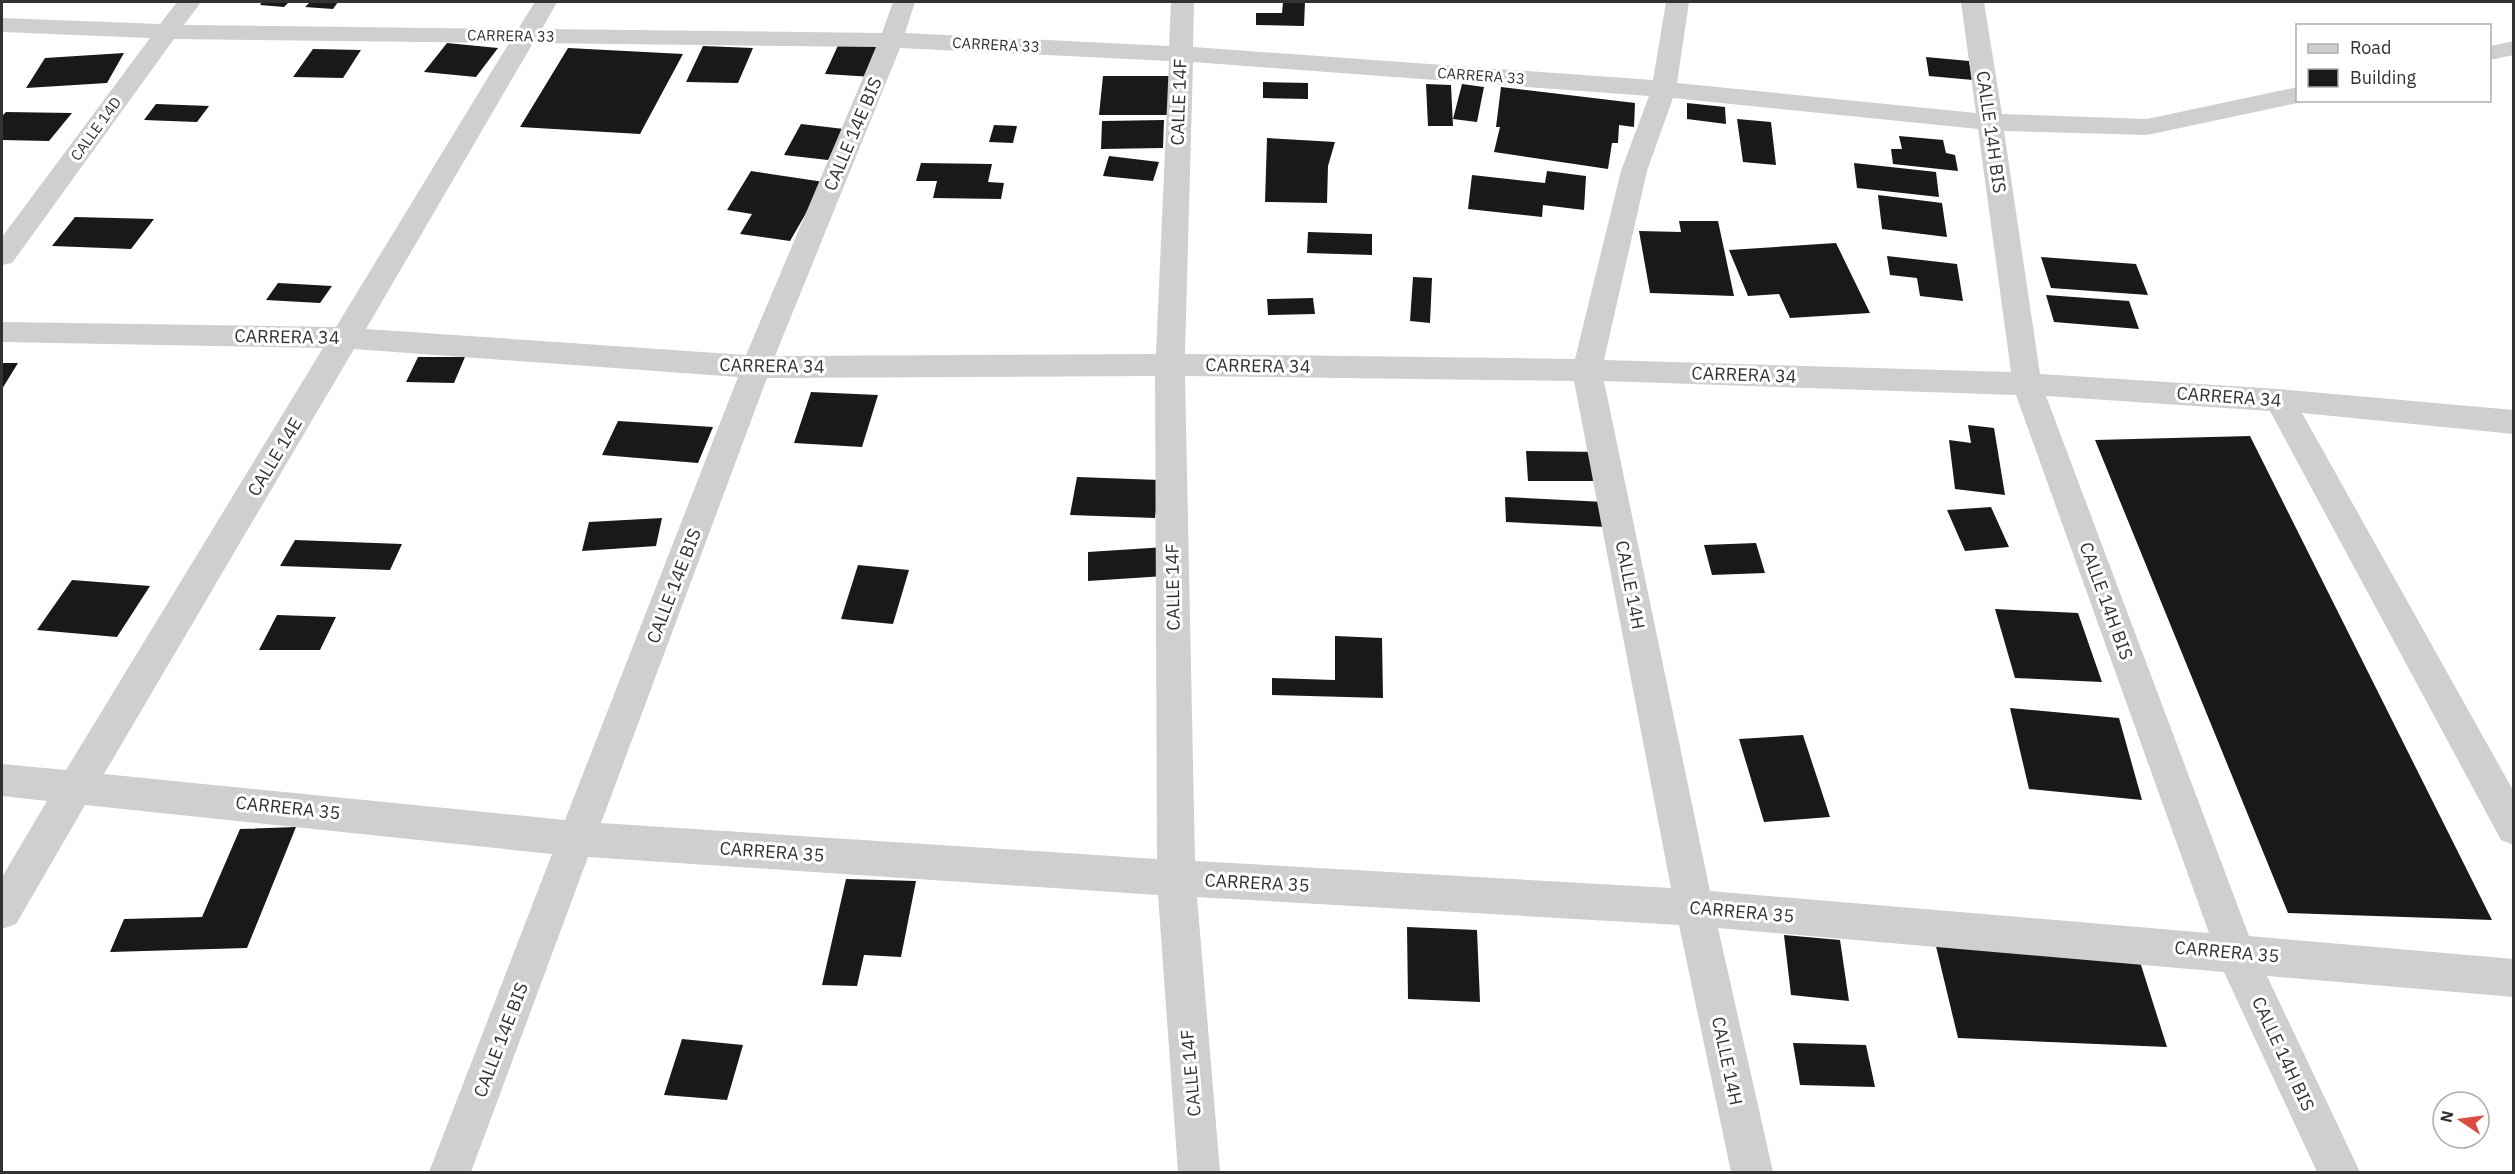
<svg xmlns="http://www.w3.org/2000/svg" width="2515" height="1174" viewBox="0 0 2515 1174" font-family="'IBM Plex Sans',sans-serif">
<rect width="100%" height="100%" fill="#fff"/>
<path fill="#191919" d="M262,2H289L284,7L260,5Z
M310,2H338L333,9L305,7Z
M1283,2H1305L1304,26L1256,25V13H1282Z
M840,41L887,44L873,77L825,74Z
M447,43L498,48L476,77L424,72Z
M703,46L753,48L738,83L686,82Z
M568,48L683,54L640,134L520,127Z
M313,49L361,50L343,78L293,77Z
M124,53L107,83L26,88L45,58Z
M1926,57L1969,61L1973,80L1929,76Z
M1103,76H1171L1170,115H1099Z
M1263,82L1308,83V99L1263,98Z
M1426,84L1451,85L1453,126H1428Z
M1462,84L1484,87L1477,122L1453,119Z
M1501,87L1635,103L1634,127L1619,125L1618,143H1612L1608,169L1494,152L1500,127H1496Z
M1687,103L1725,107L1726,124L1687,119Z
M156,104L209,106L197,122L144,120Z
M6,112L72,113L49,141L2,140V116Z
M1737,119L1771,122L1776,165L1743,162Z
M1164,120L1163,148L1101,149L1102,121Z
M801,124L844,129L828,160L784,155Z
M994,125L1017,126L1013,143L989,142Z
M1899,136L1943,140L1946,153L1955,155L1958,171L1893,164L1891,149H1902Z
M1267,138L1335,142L1328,166L1327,203L1265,202Z
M1109,156L1159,162L1153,181L1103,176Z
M921,163L992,164L988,182L1004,183L1001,199L933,198L937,181H916Z
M1854,163L1936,172L1939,197L1857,188Z
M751,171L824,182L790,241L740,234L752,214L727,210Z
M1547,171L1586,176L1584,210L1543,205L1542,217L1468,209L1472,175L1545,183Z
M1878,195L1942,203L1947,237L1882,229Z
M75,217L154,219L131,249L52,246Z
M1679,221H1718L1734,296L1650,293L1639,231L1681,232Z
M1308,232L1372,234V255L1307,253Z
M1836,243L1870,313L1790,318L1779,294L1748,296L1729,250Z
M1887,256L1957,264L1963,301L1920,296L1917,278L1890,275Z
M2041,257L2136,264L2148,295L2051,288Z
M1413,277L1432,278L1430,323L1410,321Z
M278,283L332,286L320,303L266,300Z
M2046,295L2129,301L2139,329L2054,322Z
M1313,298L1315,314L1268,315L1267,299Z
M418,357H465L454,383L406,382Z
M2,363H18L2,389Z
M811,392L878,395L862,447L794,443Z
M618,421L713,427L698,463L602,455Z
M1968,425L1994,428L2005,495L1955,489L1949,440L1971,443Z
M2250,436L2492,920L2288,913L2095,440Z
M1526,451L1600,452L1605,481H1528Z
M1077,477L1160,480L1155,518L1070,515Z
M1505,497L1605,502L1607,527L1506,522Z
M1991,507L2009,547L1965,551L1947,510Z
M662,518L656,546L582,551L589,522Z
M295,540L402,544L390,570L280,566Z
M1756,543L1765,573L1712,575L1704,545Z
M1166,547L1165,576L1088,581V552Z
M858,565L909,570L893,624L841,619Z
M72,580L150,586L117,637L37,630Z
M1995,609L2078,613L2102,682L2015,678Z
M277,615L336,617L320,650H259Z
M1335,636L1382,638L1383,698L1272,695V678L1335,680Z
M2010,708L2119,718L2142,800L2029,789Z
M1803,735L1830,817L1764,822L1739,739Z
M296,827L247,948L110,952L124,919L202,917L240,829Z
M846,879L916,881L901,957L864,955L857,986L822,985Z
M1407,927L1477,930L1480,1002L1408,999Z
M1784,935L1840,940L1849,1001L1791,995Z
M1934,938L2135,946L2167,1047L1958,1038Z
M682,1039L743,1045L727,1100L664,1095Z
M1793,1043L1866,1045L1875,1087L1800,1085Z"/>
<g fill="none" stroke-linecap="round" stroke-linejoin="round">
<path fill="#cfcfcf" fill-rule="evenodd" d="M177,2H201L184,25L518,29L535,2H557L542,29L882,33L893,2H915L905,33L1169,46L1171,2H1194L1193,47L1653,80L1666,2H1689L1677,83L1976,113L1961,2H1984L2002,114L2147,119L2298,87V100L2307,101L2147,135L2004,131L2040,374L2279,389L2514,410V434L2302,413L2514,792V845L2501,840L2270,411L2046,396L2249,936L2514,959V997L2267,976L2360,1172H2317L2224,972L1718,928L1773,1172H1731L1679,925L1197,897L1220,1172H1178L1158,895L588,857L471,1172H429L552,854L85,805L16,924L2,929V877L47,801L2,796V764L66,770L323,348L2,342V322L336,327L509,43L174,39L12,263L2,265V237L150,38L2,32V18L160,24ZM533,43L876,47L746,355L366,329ZM900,48L1169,61L1156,354L775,356ZM1193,62L1649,96L1621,171L1575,359L1185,354ZM1673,98L1978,129L2011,372L1604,360L1647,171ZM354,349L738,377L565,820L104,774ZM1155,376L1157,859L601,823L767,378ZM1185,376L1574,381L1671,888L1195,861ZM1604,381L2016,395L2209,933L1710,891Z
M2514,41V55L2490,60V46Z"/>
</g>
<g text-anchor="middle" stroke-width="6" stroke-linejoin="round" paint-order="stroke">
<g font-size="15" fill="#323232" stroke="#fff">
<text transform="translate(511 36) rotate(1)" y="5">CARRERA 33</text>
<text transform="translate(996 45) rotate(3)" y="5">CARRERA 33</text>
<text transform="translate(1481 76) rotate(4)" y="5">CARRERA 33</text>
<text transform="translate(96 129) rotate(-54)" y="5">CALLE 14D</text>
</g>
<g font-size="18" fill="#323232" stroke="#fff">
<text transform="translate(1179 102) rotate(-88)" y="6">CALLE 14F</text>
<text transform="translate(1991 132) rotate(82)" y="6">CALLE 14H BIS</text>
<text transform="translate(853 134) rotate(-67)" y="6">CALLE 14E BIS</text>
<text transform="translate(287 337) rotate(1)" y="6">CARRERA 34</text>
<text transform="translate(772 366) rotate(1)" y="6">CARRERA 34</text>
<text transform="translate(1258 366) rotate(1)" y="6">CARRERA 34</text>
<text transform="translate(1744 375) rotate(2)" y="6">CARRERA 34</text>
<text transform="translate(2229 397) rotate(4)" y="6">CARRERA 34</text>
<text transform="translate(275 457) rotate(-59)" y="6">CALLE 14E</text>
<text transform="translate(1630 585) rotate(79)" y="6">CALLE 14H</text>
<text transform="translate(674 586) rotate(-69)" y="6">CALLE 14E BIS</text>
<text transform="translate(1173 587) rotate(-91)" y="6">CALLE 14F</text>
<text transform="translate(2106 601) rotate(70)" y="6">CALLE 14H BIS</text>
<text transform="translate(288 808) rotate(6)" y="6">CARRERA 35</text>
<text transform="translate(772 852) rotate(4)" y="6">CARRERA 35</text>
<text transform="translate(1257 883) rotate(3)" y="6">CARRERA 35</text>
<text transform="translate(1742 912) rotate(5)" y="6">CARRERA 35</text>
<text transform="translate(2227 952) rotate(5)" y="6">CARRERA 35</text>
<text transform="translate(501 1040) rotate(-69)" y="6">CALLE 14E BIS</text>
<text transform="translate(2283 1054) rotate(65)" y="6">CALLE 14H BIS</text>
<text transform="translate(1727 1061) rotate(78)" y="6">CALLE 14H</text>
<text transform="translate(1191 1073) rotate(-95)" y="6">CALLE 14F</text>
</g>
</g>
<rect width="2515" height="1174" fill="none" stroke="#323232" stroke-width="6"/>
<rect x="2296" y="24" width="195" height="78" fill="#ffffff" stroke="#adadad" stroke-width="1.5"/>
<rect x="2308" y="44" width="30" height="9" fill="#cfcfcf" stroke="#adadad" stroke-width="1.5"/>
<text x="2350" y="54" font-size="18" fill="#323232">Road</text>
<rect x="2308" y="69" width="30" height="18" fill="#191919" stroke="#adadad" stroke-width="1.5"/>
<text x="2350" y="84" font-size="18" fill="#323232">Building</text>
<g transform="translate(2461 1120) rotate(283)"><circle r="28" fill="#ffffff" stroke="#adadad" stroke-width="1.5"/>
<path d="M0-4.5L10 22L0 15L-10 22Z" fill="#dd4b40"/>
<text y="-9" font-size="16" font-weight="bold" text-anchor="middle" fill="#323232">N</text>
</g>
</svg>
